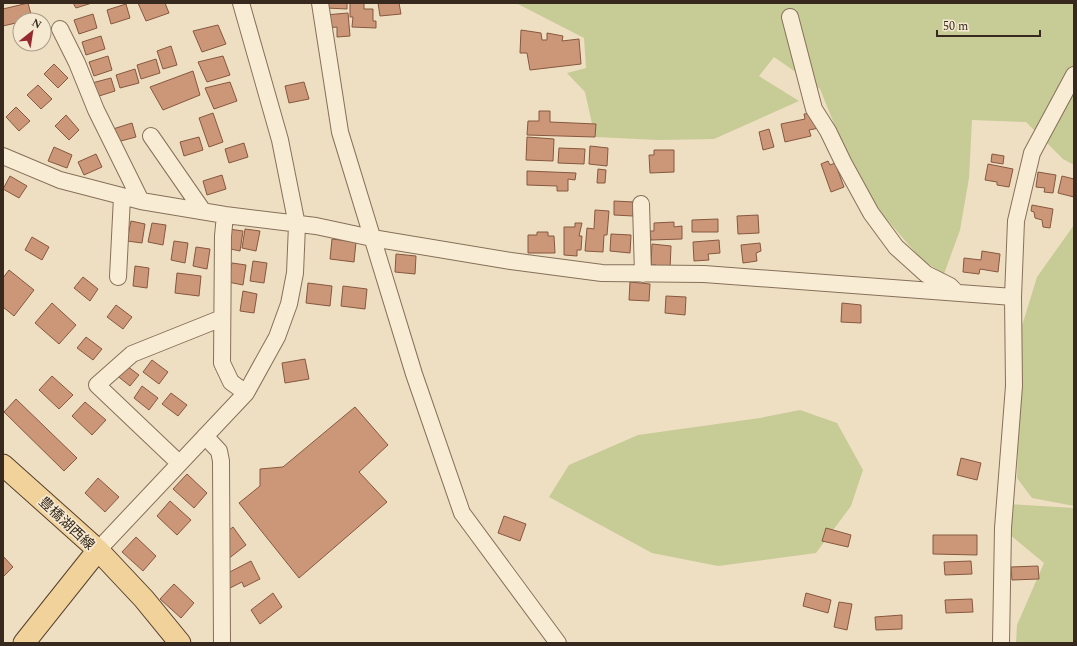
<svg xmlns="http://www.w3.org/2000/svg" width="1077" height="646" viewBox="0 0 1077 646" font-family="Spectral,'Noto Sans JP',serif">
<rect width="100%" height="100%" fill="#eedfc2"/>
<path fill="#c7cb96" d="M516,3H1074V165L1063,159L1026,122L972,120L969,178L960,230L944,274L921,259L876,207L839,136L820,89L774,57L759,76L799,101L714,139L658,140L595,137L585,92L567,73L586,68L584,38Z
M1074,225V506L1032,498L1017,478L1021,329L1037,277Z
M800,410L837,423L863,470L851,506L816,553L718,566L652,553L549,497L569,465L638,435L760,418Z
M1008,504L1074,508V643H1016L1017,625L1044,563L1009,534Z"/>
<path fill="#cc9778" stroke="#86583f" d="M28,3L32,18L20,20V22L3,26V9Z
M73,3H92L76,8Z
M138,3H165L169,13L146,21Z
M326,3H347V9L326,8Z
M350,3H364V9H373V21H376V28L352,27L353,17H350Z
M378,3H399L401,14L380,16Z
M126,4L130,18L111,24L107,10Z
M348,13L350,36L337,37V27L327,28L325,15Z
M93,14L97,28L79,34L74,20Z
M218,25L226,44L202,52L193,31Z
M521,30L541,33L542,40H547V33L563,36L562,41L579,39L581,64L530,70L527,53H520Z
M101,36L105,49L86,55L82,42Z
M171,46L177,65L163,69L157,51Z
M108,56L112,70L94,76L89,62Z
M223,56L230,75L207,82L198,62Z
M156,59L160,73L141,79L137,65Z
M54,64L68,78L58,88L44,74Z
M135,69L139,83L120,88L116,75Z
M193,71L200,95L163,110L150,87Z
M111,78L115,91L96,97L92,83Z
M230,82L237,101L214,109L205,88Z
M304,82L309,99L289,103L285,86Z
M38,85L52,99L41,109L27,95Z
M16,107L30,121L19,131L6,117Z
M539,111H550V122L596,124L595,137L527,135L528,121H539Z
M213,113L223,142L209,147L199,118Z
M812,113L819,128L809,130L811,136L785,142L781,124L805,119L804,114Z
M66,115L79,130L69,140L55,126Z
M132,123L136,137L117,142L113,129Z
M769,129L774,147L763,150L759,132Z
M199,137L203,150L184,156L180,142Z
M527,137L554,139L553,161L526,160Z
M244,143L248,157L229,163L225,149Z
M590,146L608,148L607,166L589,164Z
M54,147L72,155L67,168L48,161Z
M559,148L585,149L584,164L558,163Z
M654,150H674V172L650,173L649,155H654Z
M96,154L102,167L84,175L78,162Z
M992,154L1004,156L1003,164L991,162Z
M828,161L830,165L835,163L844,187L831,192L821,164Z
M988,164L1013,169L1009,187L997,185V182L985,180Z
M598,169L606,170L605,183H597Z
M527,171L576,173L575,180L568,179V191H557V186L527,185Z
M1038,172L1056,175L1053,193L1044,192L1045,188L1036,187Z
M222,175L226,189L207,195L203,181Z
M10,176L27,186L19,198L3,189Z
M1062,176L1074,179V197L1058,193Z
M614,201L634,202L633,216L614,215Z
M1032,205L1053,209L1050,228L1043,227L1042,220L1035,218L1034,212L1031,211Z
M595,210L609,211L607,235H604L603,252L585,251L587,228L594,229Z
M758,215L759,233L738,234L737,216Z
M718,219V232H692V220Z
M131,221L145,224L142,243L127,241Z
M674,222V227L682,226V239L651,240L650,231H654V223Z
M152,223L166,225L163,245L148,242Z
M575,223H582L579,236H582L581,250H577V256L564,255V227H575Z
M229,229L243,231L240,251L226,248Z
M245,229L260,231L256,251L242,248Z
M537,232H548V236H554L555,253H528V235H537Z
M611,234L631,235L630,253L610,251Z
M32,237L49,247L42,260L25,250Z
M332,239L356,242L354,262L330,259Z
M719,240L720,253L708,254L709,260L694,261L693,242Z
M174,241L188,243L185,263L171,260Z
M760,243L761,251L756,253L757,261L743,263L741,245Z
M652,244L671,246L670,270L656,269V265H651Z
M196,247L210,249L207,269L193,266Z
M982,251L1000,254L998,272L980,269L979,274L963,272L964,258L981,260Z
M396,254L416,256L415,274L395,272Z
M253,261L267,263L264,283L250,281Z
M232,263L246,265L243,285L228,282Z
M135,266L149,268L147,288L133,286Z
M9,270L34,290L14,316L3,307V278Z
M177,273L201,276L199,296L175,293Z
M83,277L98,289L90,301L74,288Z
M630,282L650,284L649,301L629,300Z
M308,283L332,286L330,306L306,303Z
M343,286L367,289L365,309L341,306Z
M243,291L257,294L254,313L240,311Z
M666,296L686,297L685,315L665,313Z
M52,303L76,325L59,344L35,323Z
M842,303L861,305V323L841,322Z
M116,305L132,317L123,329L107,317Z
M86,337L102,349L93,360L77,348Z
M305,359L309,379L285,383L282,363Z
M152,360L168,372L159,384L143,372Z
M123,363L139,375L130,386L115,374Z
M52,376L73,395L59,409L39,390Z
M142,386L158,398L149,410L134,398Z
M171,393L187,405L178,416L162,404Z
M16,399L77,458L64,471L4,412Z
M85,402L106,420L92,435L72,416Z
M355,407L388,445L359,472L387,502L299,578L239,503L260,486V469L283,467Z
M961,458L981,463L977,480L957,475Z
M187,474L207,493L194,508L173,489Z
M98,478L119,497L105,512L85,493Z
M170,501L191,520L177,535L157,516Z
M504,516L526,524L520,541L498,533Z
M233,527L246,545L223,563V535Z
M826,528L851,535L848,547L822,541Z
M933,535H977V555L933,554Z
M136,537L156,556L143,571L122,552Z
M3,556L13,567L3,577Z
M251,561L260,579L244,587L242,582L230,588L224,575Z
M971,561L972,574L945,575L944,562Z
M1038,566L1039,579L1012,580L1011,567Z
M174,584L194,603L181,618L160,599Z
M273,593L282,607L260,624L251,610Z
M806,593L831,600L828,613L803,606Z
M972,599L973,612L946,613L945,600Z
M839,602L852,604L847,630L834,627Z
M902,615V629L876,630L875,617Z"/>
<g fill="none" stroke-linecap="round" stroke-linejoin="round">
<defs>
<path id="minor" d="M320,3L340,132L414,374L462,513L558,643
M790,17L814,109L828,131L843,162L871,213L896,247L926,274L950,286L956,292
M60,29L77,63L96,110L141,201
M151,136L203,211
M3,156L60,180L141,201L225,215L316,226L372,238L511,261L602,273L704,274L1013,297
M641,204L643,274
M225,215L223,236L222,363L231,382L246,393
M118,277L122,197
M205,436L219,451L221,461L222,643
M179,463L97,385L132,354L222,318
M98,550L246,393L277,337L289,304L295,273L297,225L280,140L241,3
M1001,643L1003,528L1014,386L1013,297L1016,221L1032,153L1074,75"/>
<path id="major" d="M3,465L98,550L144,599L180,643
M24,643L98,550"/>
</defs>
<use href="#minor" stroke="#877059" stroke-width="18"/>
<use href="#major" stroke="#553e2e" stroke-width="23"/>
<use href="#minor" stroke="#f8ecd5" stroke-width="16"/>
<use href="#major" stroke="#f1d29a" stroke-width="21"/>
</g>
<g text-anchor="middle" stroke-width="3.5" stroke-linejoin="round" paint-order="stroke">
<g font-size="14" fill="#37291d" stroke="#f5e9d1">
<text transform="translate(67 523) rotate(43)" y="5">豊橋湖西線</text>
</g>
</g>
<rect width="1077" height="646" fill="none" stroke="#37291d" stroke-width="8"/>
<g transform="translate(32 32) rotate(30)"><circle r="19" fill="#f5e9d1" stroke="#a99c89"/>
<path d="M0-3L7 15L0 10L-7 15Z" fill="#962a2f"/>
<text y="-6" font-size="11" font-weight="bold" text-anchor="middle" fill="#37291d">N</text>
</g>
<path d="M937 30v6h103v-6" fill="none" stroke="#37291d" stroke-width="2"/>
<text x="943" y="30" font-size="12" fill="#37291d" stroke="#f5e9d1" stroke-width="3" paint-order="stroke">50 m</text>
</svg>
